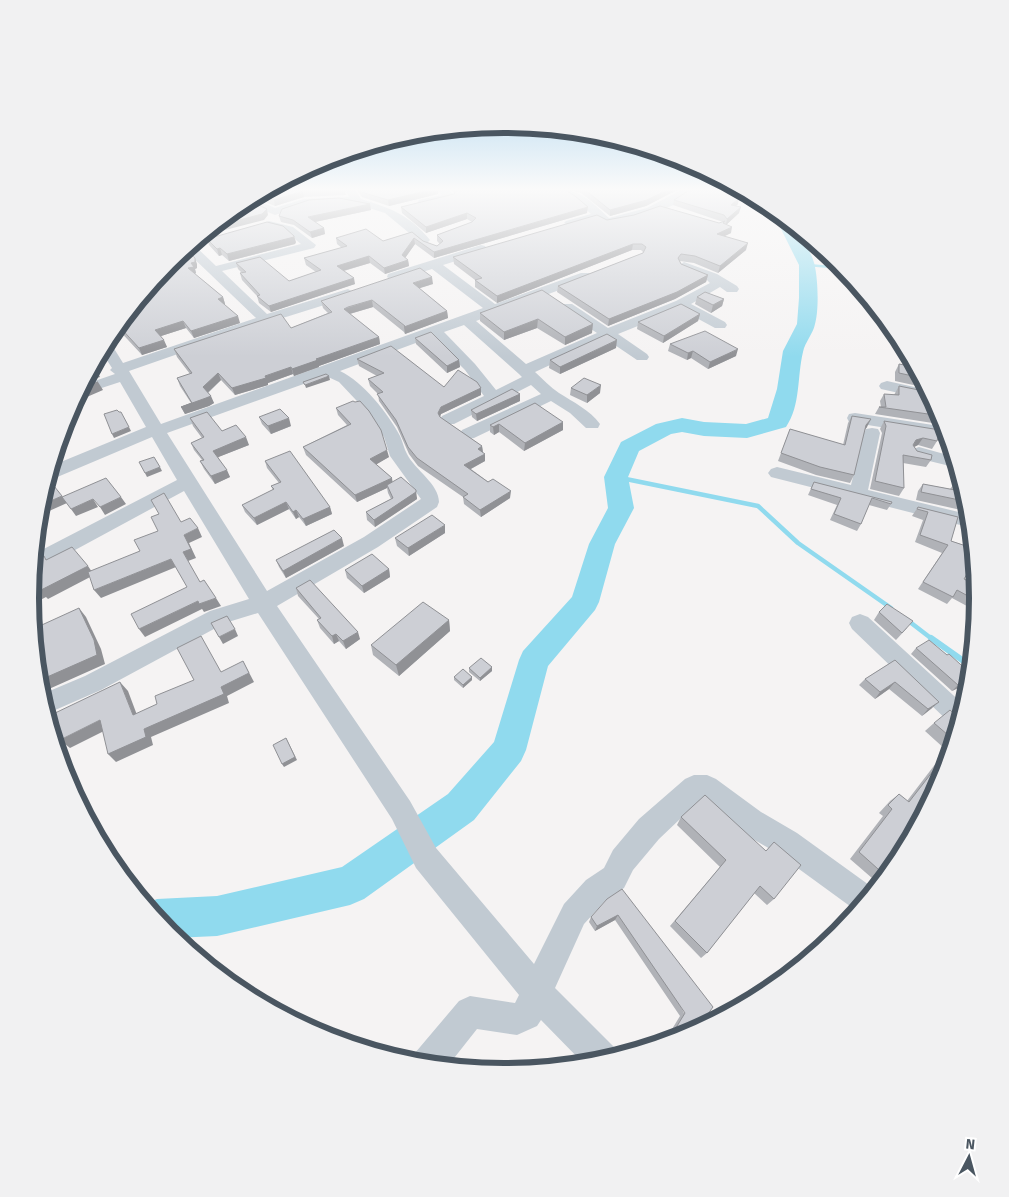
<svg xmlns="http://www.w3.org/2000/svg" width="1009" height="1197" viewBox="0 0 1009 1197" font-family="'Fira Sans',sans-serif">
<rect width="100%" height="100%" fill="#f5f3f3"/>
<g fill="none" stroke-linecap="round" stroke-linejoin="round">
<path stroke="#90daee" stroke-width="2.5" d="M807,265L844,268"/>
<path stroke="#90daee" stroke-width="4.5" d="M616,477L758,506L798,543L891,608
M906,619L932,639"/>
<path stroke="#90daee" stroke-width="6" d="M931,638L972,667"/>
<path fill="#90daee" fill-rule="evenodd" d="M786,218C796,227 813,253 815,267C818,281 819,310 815,324C813,334 805,342 803,352C797,376 801,405 786,427L747,438L704,436L682,432L671,434L639,451L628,477L634,508L615,544L599,602L595,610L548,666L526,750L521,761L474,820L364,899L350,905L217,936L174,938L144,904L157,899L217,896L342,867L448,794L494,742L519,660L523,651L572,597L589,544L608,508L604,477L621,442L656,424L682,418L704,422L746,424L768,418L777,389L783,351L797,324L799,298V265L780,227Z"/>
<path fill="#c1cad2" fill-rule="evenodd" d="M345,189H355L361,199C390,208 410,215 430,240L428,242H420L385,213L353,203L304,205L275,215L244,202L252,198L275,208L304,199L349,197Z
M436,189H448L455,196L454,198L423,205L419,204L418,202L419,200L442,195Z
M558,189C581,189 593,203 609,218L647,208L683,189H696C677,209 633,221 606,225L597,219L570,226L564,223L566,221L591,214L576,200Z
M711,189H727L737,194L732,197Z
M269,221L293,227L316,245L314,248L222,271L267,314L348,289L355,293L353,296L270,322L129,371L161,424L483,308L432,269L393,281L387,277L388,274L481,245L485,246L487,249L485,252L443,265L495,304L581,273H589L591,276L589,279L476,321L526,364L597,333L562,310L560,307L562,304H572L608,328L676,301L710,283L707,280L680,269L678,266L684,262L717,274L737,286L739,289L737,292H727L720,287L691,304L725,322L727,325L725,328H715L680,309L618,334L647,354L649,357L647,360H637L606,339L535,372C543,379 550,387 559,393C573,402 590,410 600,424L598,428H586L570,413L551,401L474,438L468,439L462,438L460,434L462,430L541,394L531,385L454,424H442L440,420L442,416L484,396L465,370L432,337L340,371C363,382 388,413 400,436C403,442 404,449 407,454C415,470 439,484 439,502L437,507L378,547L277,606L410,801L436,848L534,964L564,904L586,880L604,868L613,850L639,819L685,779L694,775H707L716,779L761,812L797,833L876,890L858,912L777,853L741,832L702,801H699L659,839L633,870L624,888L606,900L584,924L555,988L617,1050L620,1057L597,1064L585,1065L541,1020L537,1026L517,1035L477,1029L447,1067L412,1064L415,1053L459,1001L470,996L515,1003L519,995L416,868L392,819L258,613L225,623L101,690L46,714L40,695L85,676L210,611L249,599L184,491L40,569L33,571L34,554L177,480L152,437L55,478L47,479L51,466L146,427L120,382L77,396L83,385L115,374L110,370L112,368L101,351L107,341L110,342L123,363L256,318L185,250L193,244L216,266L301,244L285,231L265,226L263,224ZM464,325L519,374L522,377L496,390L475,364L444,332ZM326,376L339,382L372,417L384,437L390,456L421,499L364,537L267,591L167,433Z
M887,381L928,390L932,397L926,399L881,389L879,386L881,383Z
M855,413L946,427L949,438L849,422L847,418L849,414Z
M872,428L878,429L880,433L868,490L971,515L972,528L771,477L768,473L771,469L777,467L851,485L864,433L866,429Z
M919,447L955,457L958,468L913,457L910,453L913,449Z
M860,614L868,617L965,706L959,728L953,726L852,629L849,623L852,617Z"/>
</g>
<path fill="#b0b2b7" d="M345,189L346,195L304,197L275,206L253,197L264,192Z
M356,189H438V194L389,206L362,197Z
M450,189H564L587,213L434,258L415,244L405,258L408,260L409,266L385,274L370,263L344,271L355,284L271,312L259,303L257,296L242,280L240,273H242L238,269L236,263L289,281L316,272L306,265L304,258L342,248L337,244L336,238L383,241L412,232L423,241L437,246L440,244L437,241V235L472,222L467,219L426,233L402,213L401,207L454,194V193Z
M566,189H679L646,206L610,216L581,193Z
M731,189H740L743,191L739,193Z
M730,195L738,204L736,206L739,213L726,225L731,233L724,236L746,250L718,273L694,263L680,261L681,264L708,275L706,282L675,299L608,326L557,292L558,286L643,253V252L641,250H632L497,303L475,287V280L454,264L453,257L607,220L719,223L723,222L673,205L674,200Z
M371,210L315,222L324,228L325,234L312,238L294,225L281,222L279,216Z
M207,239L296,242L295,244L229,261L222,255L219,256L209,245Z
M169,263L197,264V268L195,269L196,273L195,274L223,297L225,304H224L240,323L194,338L186,328L161,336L167,347L142,355L116,327L158,277L166,275L162,271Z
M433,284L419,288L447,311L448,318L405,334L404,332L373,307L350,314L379,337L380,344L319,366V367L294,376L293,374L268,383V385L235,395L221,380L208,393L214,403L209,406L185,414L181,407L191,403L180,386L177,378L190,374L177,357L174,349L291,328L328,313L323,308L321,301Z
M542,290L592,333L565,345L537,328L504,340L480,321V313Z
M697,297L724,299L722,306L711,313L695,304Z
M700,314L698,321L663,343L637,329L638,322Z
M415,338L459,360L460,367L447,373L416,344Z
M670,344L736,356L708,369L691,358L687,360L668,351Z
M616,348L560,374L549,368L550,360Z
M357,359L444,387L481,388V395L441,414L440,417L482,446L483,452L485,461L471,469L510,498L481,517L464,504L463,497L418,466L409,454L397,427L379,401L378,394L370,386L368,379L377,376L359,366Z
M899,364L916,367L927,388L895,381V372Z
M899,386L929,392L943,417L945,425H944L942,419L939,424L875,414L879,407H881L880,401L884,394L894,395Z
M571,388L600,393L587,403L570,395Z
M520,394V401L477,421L472,417L471,410Z
M535,403L563,430L524,451L499,432L494,435L490,432V425Z
M336,408L389,457L376,464L392,478V482L417,497V499L375,527L367,520L366,512L391,499L388,493L387,488L357,502L306,455L303,447L347,425L338,415Z
M852,416L867,427L865,430L854,475L850,483L816,475L778,461L790,429L843,445L848,423Z
M259,417L291,426L271,434L262,424Z
M190,418L222,431L249,445L218,457L230,477L215,484L204,469L200,461L202,460L194,450L191,443L202,438L193,426Z
M884,421L937,441L932,449L918,445L914,447L917,451L931,460L926,467L903,463L904,488L899,496L870,489L882,433L880,429Z
M949,439L955,455L953,454L949,440Z
M265,461L330,507L332,514L306,526L299,517L296,519L289,509L257,525L245,512L242,505L273,490L271,486L279,483L267,468Z
M959,468L961,475H959L958,470Z
M814,482L891,504L887,510L869,505L861,524L857,531L830,520L837,505L808,495Z
M923,484L950,489L954,484L964,487L970,506V512L916,500L918,491Z
M918,507L958,517L951,541L970,547L973,542L976,567L975,568L972,567L964,579L979,599L978,612L952,598L947,604L918,589L942,553L915,542L923,520L912,516Z
M445,533L409,556L397,546L395,538Z
M344,546L286,578L279,567L276,560Z
M389,569L390,577L364,593L347,578L345,570Z
M296,588L360,639L346,649L339,641L334,644L320,628L317,620L319,619L298,596Z
M879,612L907,628L896,640L874,620Z
M449,620L450,631L399,676L373,655L371,645Z
M916,648L947,655L968,683L952,691L911,654Z
M895,660L932,708L922,716L889,689L875,699L859,685L865,679Z
M469,668L492,671L480,681L469,672Z
M454,677H472V680L463,688L454,680Z
M961,720L943,780L899,862L880,885L850,859L883,816L879,813L890,801L899,794L907,801L946,750L925,731L934,723Z
M681,817L766,851L774,842V899L767,905L754,893L707,953L701,958L670,926L720,867L677,825Z
M622,889L694,1033L686,1037L674,1041L669,1034L680,1016L615,920L595,931L589,922L591,917Z
M861,908L840,934L817,953L855,912Z"/>
<path fill="#909195" d="M434,189H438V194L389,206L388,200Z
M669,189H679L646,206L610,216V210Z
M740,189L743,191L739,193Z
M303,191L304,197L275,206L274,200Z
M739,198L738,204L730,211L731,205Z
M370,204L371,210L310,223L308,217Z
M588,207L587,213L434,258V252Z
M741,207L739,213L726,225L727,219Z
M267,209L268,215L264,220L202,236L213,227Z
M467,213V219L426,233V227Z
M732,227L731,233L715,241L717,234Z
M324,228L325,234L312,238L310,232Z
M294,236L296,242L295,244L229,261L227,254Z
M414,238L415,244L403,261L402,255Z
M748,243L746,250L718,273L720,266Z
M633,244L632,250L497,303V296Z
M220,248L222,255L219,256L217,249Z
M369,256L370,263L339,272L337,266Z
M195,258L197,264V268L195,269L196,273L191,275L188,268L191,263Z
M408,260L409,266L385,274L384,268Z
M708,275L706,282L675,299L608,326L609,319Z
M432,277L433,284L414,290L413,283Z
M354,278L355,284L271,312L269,306Z
M223,297L225,304L220,306L218,299Z
M724,299L722,306L711,313L713,305Z
M372,300L373,307L349,314L344,309Z
M447,311L448,318L405,334L404,327Z
M700,314L698,321L663,343L664,336Z
M238,316L240,323L194,338L191,331Z
M538,319L537,328L504,340V332Z
M183,321L186,328L158,337L155,330Z
M593,324L592,333L565,345V337Z
M379,337L380,344L319,366V367L294,376L292,369L316,359Z
M164,340L167,347L142,355L139,348Z
M617,340L616,348L560,374V367Z
M738,349L736,356L708,369L710,362Z
M693,351L691,358L687,360L688,353Z
M459,360L460,367L447,373V366Z
M94,365L100,377L85,382L91,371Z
M291,367L293,374L268,383V385L235,395L232,388Z
M218,373L221,380L206,394L203,387Z
M329,376L330,380L306,388L305,385Z
M98,382L103,390L73,403L80,390Z
M601,385L600,393L587,403V395Z
M481,388V395L441,414L438,421V413L441,407Z
M520,394V401L477,421L476,414Z
M211,396L214,403L209,406L185,414L181,407Z
M289,418L291,426L271,434L268,426Z
M66,419L70,426L62,430Z
M871,419L867,427L862,433L866,425Z
M563,422V430L524,451L525,443Z
M499,424V432L494,435L493,427Z
M129,427L131,431L114,438L112,434Z
M246,437L249,445L216,458L213,451Z
M923,438L918,445L912,448L916,440Z
M482,446L483,453L478,449Z
M387,450L389,457L372,467L370,459Z
M485,454V461L465,472L464,465Z
M160,467L162,471L147,477L145,473Z
M227,470L230,477L215,484L211,476Z
M392,478L393,485H387V488L357,502L355,495Z
M416,490L417,499L375,527L374,520Z
M511,491L510,498L481,517L480,510Z
M62,496L67,503L38,516L39,506Z
M121,497L126,504L105,515L100,507Z
M93,499L98,507L76,516L71,509Z
M286,502L289,509L257,525L254,518Z
M330,507L332,514L306,526L303,519Z
M296,510L299,517L296,519L293,512Z
M445,525V533L409,556L408,548Z
M198,528L202,537L189,543L196,558L188,561L183,552L184,535Z
M342,538L344,546L286,578L283,571Z
M171,559L176,567L101,598L94,590Z
M88,566L94,575L48,599L46,597L31,605V592Z
M389,569L390,577L364,593L362,586Z
M216,598L221,606L204,612L199,604Z
M198,601L202,609L145,637L139,629Z
M79,608L86,617L101,649L105,664L40,693L39,691L38,681Z
M449,620L450,631L399,676L396,665Z
M235,629L238,636L223,644L219,637Z
M358,632L360,639L346,649L343,641Z
M336,634L339,641L334,644L332,636Z
M243,661L254,682L227,696L229,703L151,737L153,745L116,762L108,754L144,729L221,687Z
M492,667V671L480,681V678Z
M472,677V680L463,688V685Z
M971,679V680L968,683L952,691L958,685Z
M120,682L128,691L140,723L133,715Z
M895,682L889,689L875,699L880,692Z
M939,702L932,708L922,716L928,709Z
M100,720L108,729L70,748L60,740Z
M286,738L297,760L284,767L282,764Z
M618,915L615,920L595,931L597,926Z"/>
<path fill="#cdcfd5" stroke="#909195" d="M284,189H345L303,191L274,200L259,194L264,192Z
M360,189H434L388,200L361,192Z
M456,189H564L575,196L588,207L434,252L414,238L402,255L408,260L384,268L369,256L337,266L354,278L269,306L257,296L260,295L240,273L246,272L236,263L260,257L289,281L321,270L304,258L347,246L336,238L366,229L383,241L412,232L423,241L437,246L443,241L437,235L472,222L476,218L467,213L426,227L401,207L454,194L457,190Z
M584,189H669L647,200L610,210Z
M691,189H723L730,192L726,194L739,198L731,205L741,207L727,219L724,215L674,200Z
M339,198L370,204L308,217L324,228L310,232L293,220L279,216L282,209L309,200Z
M248,200L267,209L262,214L213,227L241,204Z
M660,206L719,223L725,221L723,223L732,227L717,234L748,243L720,266L695,256L681,254L678,258L681,264L708,275L677,292L609,319L558,286L643,253L646,247L642,244H633L497,296L475,280L482,278L453,257L597,215L607,220L634,215Z
M267,222L283,226L294,236V237L227,254L220,248L217,249L207,239Z
M186,249L195,258V262L191,263L194,267L188,268L223,297L218,299L238,316L191,331L183,321L155,330L164,340L139,348L118,325L158,277L168,274L164,269L169,263Z
M420,268L432,277L413,283L447,311L404,327L405,326L372,300L348,307L344,309L379,337L316,359L318,360L292,369L291,367L265,376L266,378L232,388L218,373L203,387L211,396L206,398L181,407L192,403L177,378L192,373L174,349L281,314L291,328L332,312L321,301Z
M542,290L593,324L565,337L538,319L504,332L480,313Z
M705,292L724,299L713,305L697,297Z
M681,304L700,314L664,336L638,322Z
M705,331L738,349L710,362L693,351L688,353L670,344Z
M431,332L459,360L447,366L415,338Z
M607,334L617,340L560,367L550,360Z
M391,346L444,387L458,370L477,382L481,388L441,407L438,413L440,417L482,446L478,449L485,454L464,465L488,482L493,479L511,491L480,510L463,497L468,494L417,458L408,447L396,420L377,394L383,392L368,379L384,373L357,359Z
M899,364L916,367L922,378L899,373Z
M94,365L96,369L91,371Z
M326,374L329,376L305,385L303,382Z
M584,378L601,385L587,395L571,388Z
M98,382L80,390L82,387Z
M899,386L929,392L942,416L879,407H886L884,394L899,395Z
M512,389L520,394L476,414L471,410Z
M353,401L355,402L360,401L369,411L381,430L387,450L370,459L392,478L355,495L303,447L351,424L336,408Z
M535,403L563,422L525,443L499,424L493,427L490,425Z
M280,409L289,418L268,426L259,417Z
M117,410L119,412H121L129,427L112,434L104,414Z
M207,412L222,431L236,425L246,437L213,451L227,470L211,476L200,461L204,460L191,443L204,437L190,418Z
M852,416L871,419L866,425L854,475L820,467L781,453L790,429L845,445Z
M884,421L940,430L937,441L923,438L916,440L913,445L917,451L932,455L931,460L903,455L904,488L875,481L886,426Z
M290,451L330,507L303,519L296,510L293,512L286,502L254,518L242,505L274,489L271,486L281,482L265,461Z
M154,457L160,467L145,473L139,462Z
M401,477L416,490V492L374,520L366,512L393,498L387,485Z
M106,478L121,497L100,507L93,499L71,509L62,497Z
M814,482L892,502L891,504L872,498L861,524L834,514L841,498L811,489Z
M923,484L955,490L954,484L964,487L969,502L921,492Z
M46,485L49,489L54,486L62,496L39,506Z
M164,493L181,522L190,518L198,528L184,535L191,549L183,552L200,582L204,580L216,598L199,604L198,601L139,629L131,614L187,587L171,559L94,590L88,572L140,551L134,540L158,531L151,517L159,514L151,500Z
M918,507L958,517L951,541L972,548L974,545L975,561L964,579L978,586L979,602L957,590L953,597L923,582L948,545L920,535L928,512L917,509Z
M432,515L445,525L408,548L395,538Z
M334,530L342,538L283,571L276,560Z
M72,547L88,566L41,590L39,588L31,592L34,561L44,556L46,560Z
M372,554L389,569L362,586L345,570Z
M310,580L358,632L343,641L336,634L332,636L317,620L321,618L296,588Z
M423,602L449,620L396,665L371,645Z
M887,604L913,621L902,633L879,612Z
M79,608L94,640L97,655L38,681L33,629Z
M227,616L235,629L219,637L211,623Z
M201,636L221,672L243,661L249,673L221,687L224,694L144,729L146,737L108,754L100,720L60,740L53,714L120,682L133,715L157,704L155,696L194,680L177,648Z
M929,640L947,655L949,654L971,674V679L958,685L916,648Z
M481,658L492,667L480,678L469,668Z
M895,660L939,702L928,709L895,682L880,692L865,679Z
M463,669L472,677L463,685L454,677Z
M950,710L961,720L955,741L934,723Z
M286,738L295,757L282,764L273,745Z
M954,744L943,780L899,862L887,877L859,852L892,809L888,805L899,794L909,802Z
M705,795L766,851L774,842L801,865L774,899L760,886L707,953L675,921L726,860L681,817Z
M622,889L713,1007L694,1033L686,1037L679,1039L674,1031L685,1013L618,915L597,926L591,917L607,899Z"/>
<linearGradient id="sky" x2="0" y2="1"><stop stop-color="#85c3ea"/><stop offset="0.53" stop-color="#fafafa"/><stop offset="1" stop-color="#fafafa" stop-opacity="0"/></linearGradient>
<rect width="1009" height="357" fill="url(#sky)"/>
<path d="M0 0H1009V1197H0ZM39 598a465 465 0 1 1 930 0a465 465 0 1 1-930 0Z" fill="#f1f1f2" fill-rule="evenodd"/>
<path fill="none" stroke="#4a5661" stroke-width="6" d="M39 598a465 465 0 1 1 930 0a465 465 0 1 1-930 0Z"/>
<g transform="translate(969 1157) rotate(6)" stroke="#ffffff" stroke-width="4" paint-order="stroke">
<path d="M0-4L9 19L0 12L-9 19Z" fill="#4a5661"/>
<text y="-8" font-size="14" font-weight="bold" text-anchor="middle" fill="#4a5661">N</text>
</g>
</svg>
